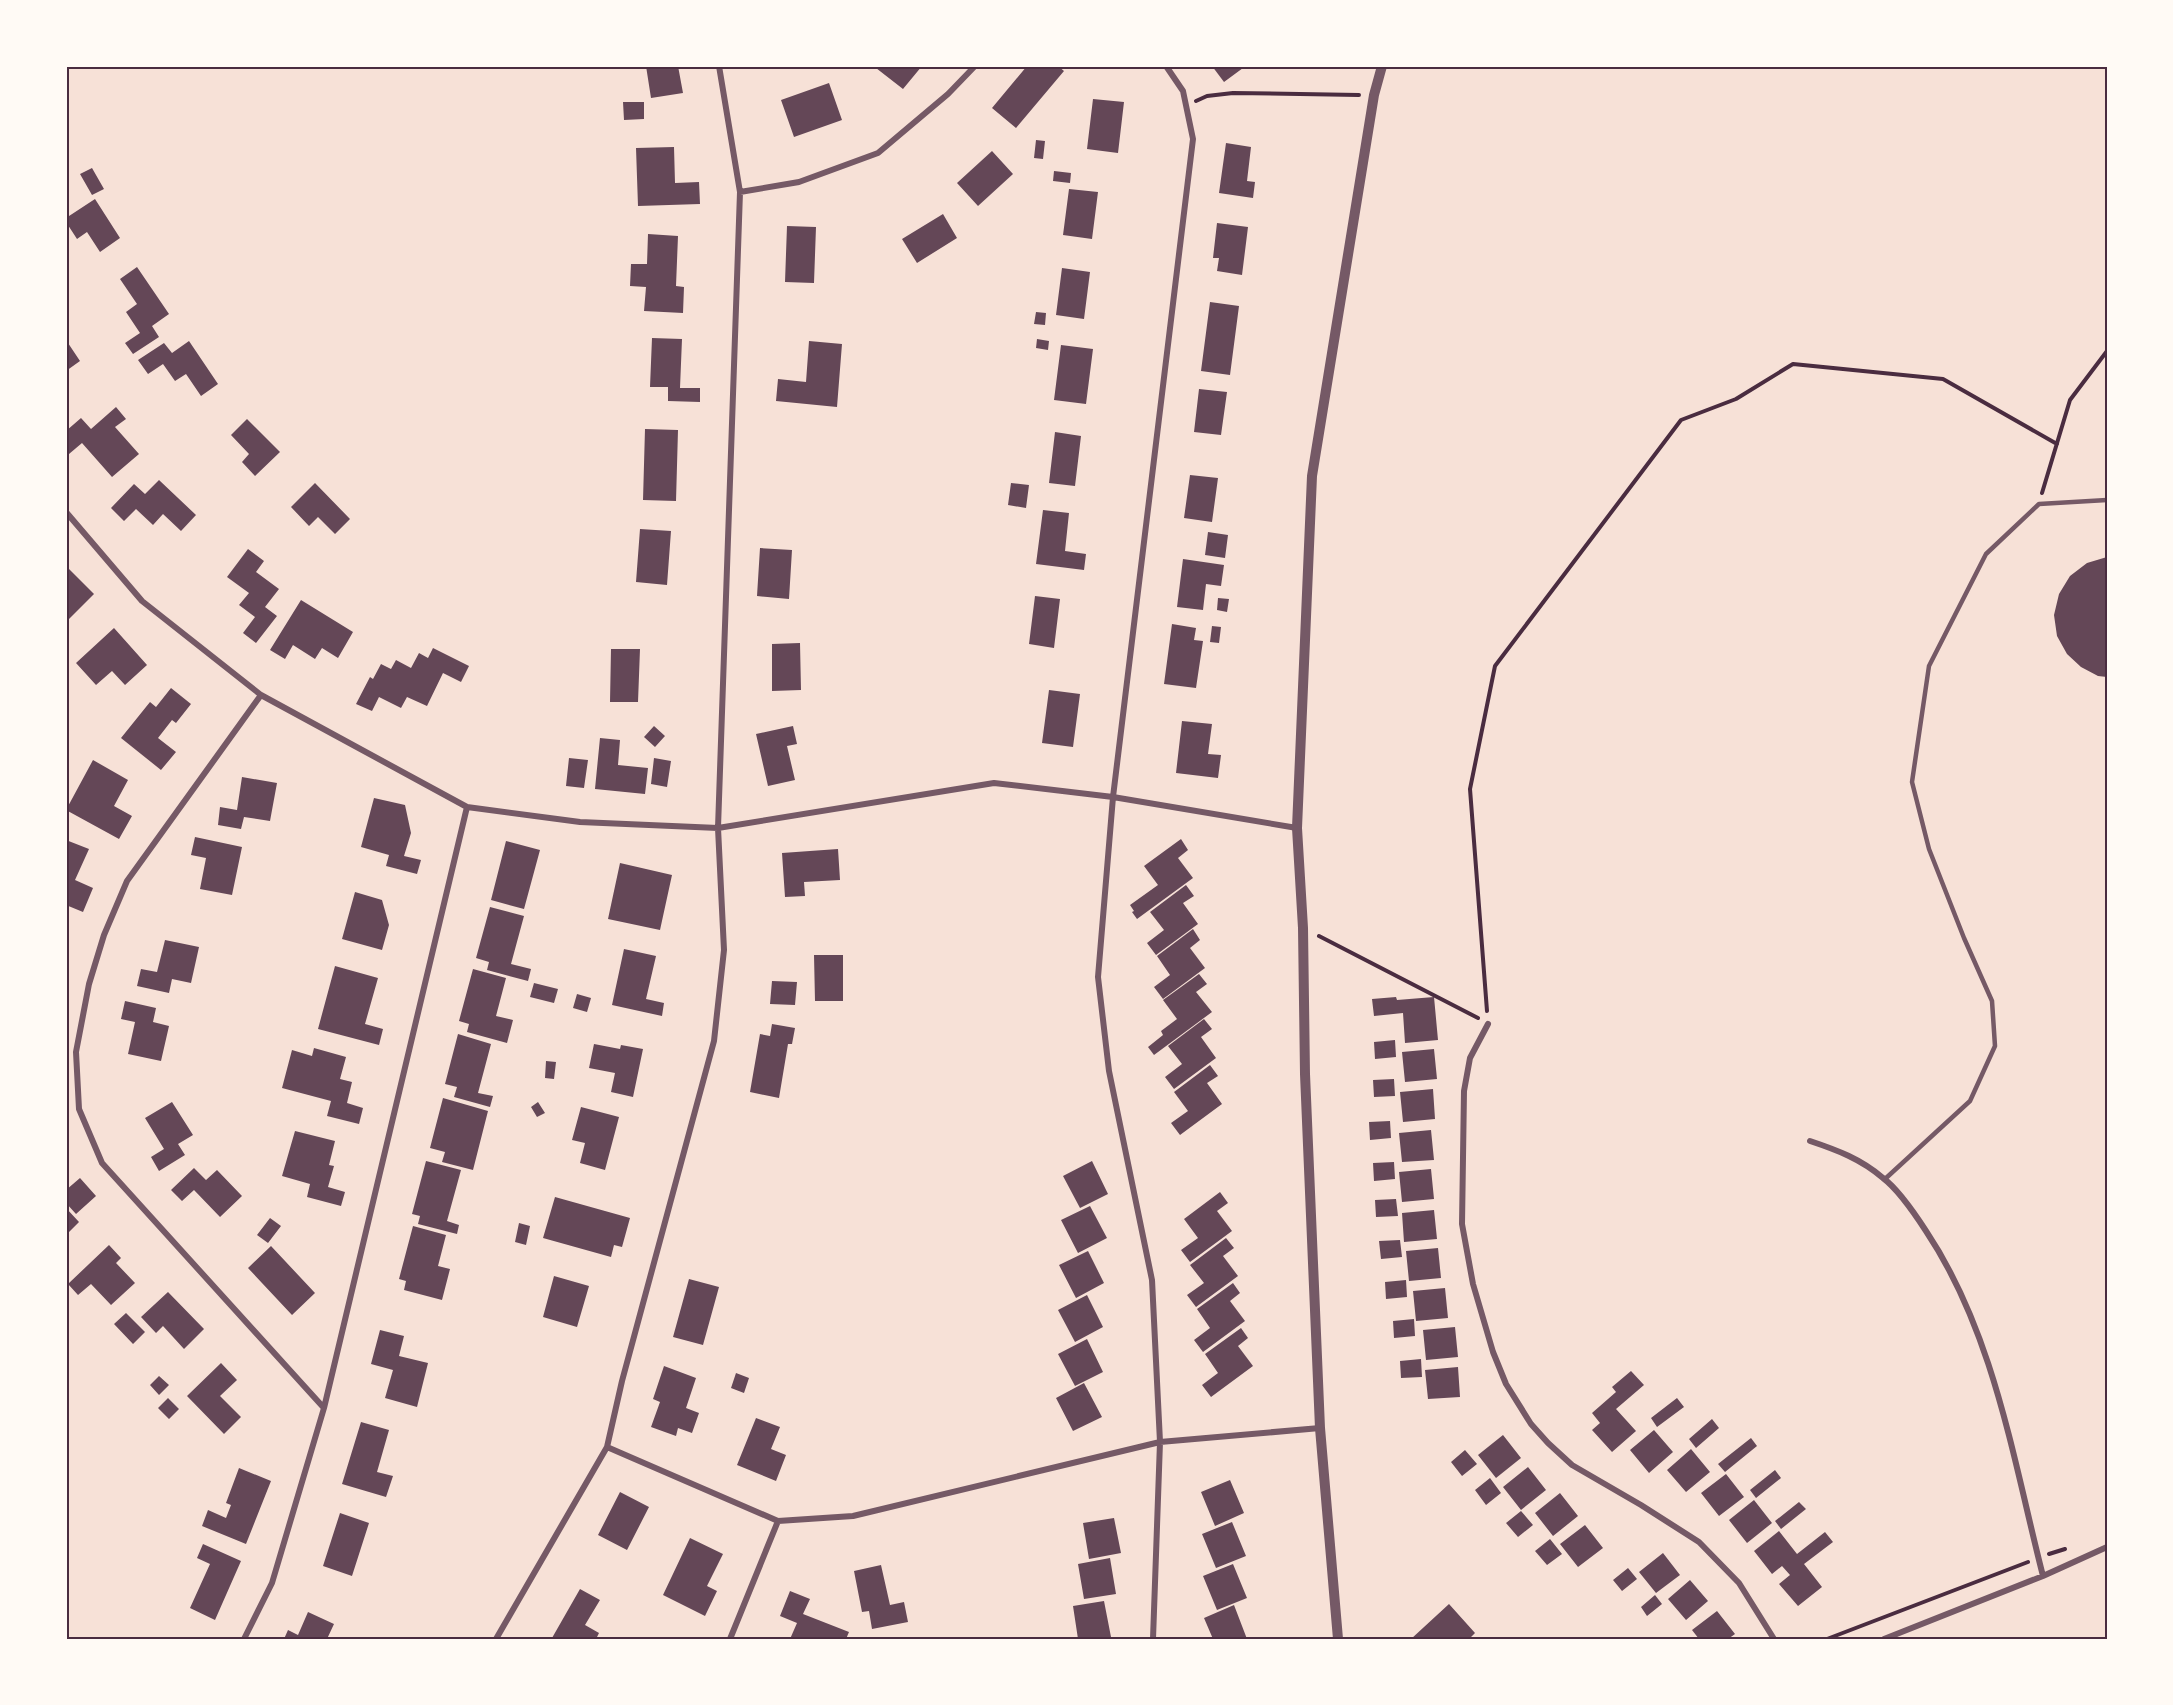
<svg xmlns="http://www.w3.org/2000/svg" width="2173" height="1705" viewBox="0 0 2173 1705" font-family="Montserrat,sans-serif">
<rect width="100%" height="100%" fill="#f7e1d7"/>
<path fill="#644757" d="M646,66H678L683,93L651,98Z
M878,66H922L903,89L876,68Z
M1027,66H1058L1064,71L1016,128L992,108Z
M1212,66H1241L1243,68L1224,82Z
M829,83L842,120L794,137L781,100Z
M1093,99L1124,102L1118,153L1087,149Z
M623,102H644V119L624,120Z
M1036,140L1045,141L1043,159L1034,158Z
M1226,143L1251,147L1247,181L1255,182L1253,198L1219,193Z
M674,147L675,183L699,182L700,204L638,206L636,148Z
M992,151L1013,174L978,206L957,183Z
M92,168L104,189L92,195L80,174Z
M1054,171L1071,173L1070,183L1053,181Z
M1069,189L1098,192L1092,239L1063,235Z
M95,199L120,238L100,252L87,232L77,239L66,222V218Z
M943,214L957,238L917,263L902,239Z
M1217,223L1248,227L1242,275L1217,271L1219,258H1213Z
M787,226L816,227L814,283L785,282Z
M648,234L678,236L676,286L684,287L683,313L644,311L646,287L630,286L631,264H647Z
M137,267L169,314L152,326L159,337L133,354L125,343L140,333L126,312L137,304L120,279Z
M1062,268L1090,272L1084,319L1056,315Z
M1210,302L1239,306L1230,375L1201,371Z
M1036,312L1046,313L1045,325L1034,324Z
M652,338L682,339L680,388H700V402L668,401V387H650Z
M1037,339L1049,341L1048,350L1036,348Z
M66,340L80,361L66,371Z
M189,341L218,384L201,396L186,374L175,381L163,364L148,374L138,360L164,343L172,353Z
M809,341L842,344L837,407L776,401L778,379L806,382Z
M1061,345L1093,349L1086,404L1054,400Z
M1199,389L1227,392L1221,435L1194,432Z
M116,407L126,419L115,427L139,454L112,477L82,443L69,454L66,450V431L81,418L91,429Z
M247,419L280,452L255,476L242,462L249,454L231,435Z
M645,429L678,430L676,501L643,500Z
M1055,432L1081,436L1075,486L1049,483Z
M1190,475L1218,478L1212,522L1184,518Z
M159,480L196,515L181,531L163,514L153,525L136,509L124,521L111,508L134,484L145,494Z
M315,483L350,519L335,534L318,517L309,526L291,507Z
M1011,483L1029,485L1026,508L1008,505Z
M1043,510L1069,513L1065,551L1086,554L1084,570L1036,564Z
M640,529L671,531L667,585L636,582Z
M1208,532L1228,535L1225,558L1205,555Z
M760,548L792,550L789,599L757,596Z
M248,549L264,561L256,572L279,589L265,607L277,616L256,643L243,633L255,617L239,605L249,593L227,577Z
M2107,557V677L2098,676L2081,667L2067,654L2057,636L2054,615L2059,594L2070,576L2087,563Z
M1183,559L1224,565L1221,586L1206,584L1203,610L1177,607Z
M66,566L94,594L66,622Z
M1035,596L1060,599L1054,648L1029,644Z
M1218,598L1229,599L1227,612L1217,610Z
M301,600L353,632L338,658L322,648L315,659L293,645L285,659L270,650Z
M1172,624L1196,628L1194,640L1203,641L1196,688L1164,684Z
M1212,626L1221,627L1219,643L1210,642Z
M114,628L147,665L125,685L112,671L96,685L76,663Z
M800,643L801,690L772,691V644Z
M433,648L469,666L461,682L443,673L427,706L407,697L401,708L379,697L372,711L356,704L370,677L373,679L381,664L391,669L396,660L411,668L419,653L428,658Z
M611,649H640L638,702H610Z
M171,688L191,704L176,723L172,720L158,738L176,752L161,770L121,738L150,702L156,707Z
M1049,690L1080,694L1073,747L1042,743Z
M1182,721L1212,724L1208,754L1221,755L1218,778L1176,773Z
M654,726L665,736L655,747L644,737Z
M793,726L797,744L787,746L795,780L768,786L756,734Z
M600,738L620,740L618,765L648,768L645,794L595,789Z
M569,758L588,760L584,788L566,786Z
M654,758L671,761L667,787L651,784Z
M93,760L128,780L114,806L132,816L119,839L66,810Z
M242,777L277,783L270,821L244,817L241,829L218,825L220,807L237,810Z
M374,798L405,805L411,833L404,856L421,860L417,874L386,866L389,855L361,847Z
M195,837L242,847L232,895L200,889L206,858L191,855Z
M1181,839L1188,850L1178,858L1193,878L1137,919L1132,912L1134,911L1130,905L1158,885L1144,866Z
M66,840L89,849L75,880L93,888L83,912L66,905Z
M506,841L540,850L524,909L491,900Z
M838,849L840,880L804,882L805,896L785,897L782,853Z
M620,863L672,875L660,930L608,919Z
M1186,885L1194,896L1183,903L1198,924L1156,955L1147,943L1164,930L1150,912Z
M355,892L382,900L389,925L382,950L342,939Z
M490,907L524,916L511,964L531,969L528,981L487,970L489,962L476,958Z
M1193,929L1200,940L1190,948L1205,968L1163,999L1154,987L1170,975L1157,956Z
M165,940L199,947L191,983L172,979L169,993L137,986L141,969L157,972Z
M624,949L656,956L646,999L664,1003L662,1016L612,1005Z
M814,955H843V1001H815Z
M335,966L378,978L365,1024L383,1029L379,1045L318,1029Z
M473,969L506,978L496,1016L513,1020L507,1043L467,1032L469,1024L459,1021Z
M1199,974L1207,984L1196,992L1212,1012L1154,1055L1148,1047L1163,1035L1161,1031L1177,1019L1163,1000Z
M772,981L797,982L795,1005L770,1004Z
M534,983L558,989L554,1003L530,997Z
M577,994L591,998L587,1012L573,1008Z
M1396,997L1397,1000L1434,997L1438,1040L1405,1043L1403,1013L1374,1016L1372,999Z
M125,1001L156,1008L153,1022L169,1026L161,1061L128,1054L135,1022L121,1019Z
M1204,1019L1212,1029L1201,1037L1216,1058L1174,1089L1165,1077L1182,1064L1168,1046Z
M772,1024L795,1028L792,1044H788L779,1098L750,1092L760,1034L770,1036Z
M458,1034L491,1044L478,1093L493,1096L490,1107L454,1097L457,1087L445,1084Z
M1395,1040L1396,1057L1375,1059L1374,1042Z
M594,1044L620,1049L621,1045L643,1049L633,1097L611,1092L615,1073L589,1068Z
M314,1048L346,1057L340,1079L352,1082L347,1103L363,1108L359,1124L327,1116L331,1101L282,1088L292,1050L312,1056Z
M1434,1049L1437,1079L1405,1082L1402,1052Z
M546,1061L556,1062L554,1079L545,1078Z
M1210,1065L1218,1076L1207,1083L1222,1104L1180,1135L1171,1123L1188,1111L1174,1092Z
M1394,1079L1395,1096L1374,1097L1373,1080Z
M1433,1089L1435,1119L1403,1122L1400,1092Z
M443,1098L488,1111L473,1170L442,1162L445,1152L430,1148Z
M172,1102L193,1135L178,1144L185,1155L159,1171L151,1157L164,1149L145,1118Z
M538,1102L545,1113L537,1117L531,1107Z
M581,1107L619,1117L605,1170L580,1163L585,1143L572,1140Z
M1390,1121L1391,1138L1370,1140L1369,1122Z
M1431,1130L1434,1160L1402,1162L1399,1133Z
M295,1131L335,1141L329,1165L334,1166L328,1187L345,1192L341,1206L307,1197L310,1184L282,1176Z
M426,1161L461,1170L447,1221L459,1225L457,1234L418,1224L420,1216L412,1214Z
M1092,1161L1108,1194L1080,1208L1063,1176Z
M1394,1162L1395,1179L1374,1181L1373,1163Z
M194,1168L206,1180L217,1170L242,1196L220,1217L194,1190L182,1201L171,1190Z
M1431,1169L1434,1199L1402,1202L1399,1172Z
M80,1178L96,1196L76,1214L66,1203V1190Z
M1220,1192L1228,1203L1217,1211L1232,1231L1190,1262L1181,1250L1198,1238L1184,1219Z
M555,1197L630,1218L622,1247L614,1245L611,1257L543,1238Z
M1396,1199L1398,1216L1376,1217L1375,1200Z
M1090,1206L1107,1238L1078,1253L1061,1220Z
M66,1208L79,1222L66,1235Z
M1434,1210L1437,1239L1404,1242L1402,1213Z
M270,1218L281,1226L268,1243L257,1235Z
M519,1223L530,1226L526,1245L515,1242Z
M413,1226L446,1235L438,1266L450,1269L442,1300L404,1290L406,1281L399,1279Z
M1226,1238L1234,1248L1223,1256L1238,1276L1196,1307L1187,1295L1204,1283L1190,1265Z
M1400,1240L1402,1257L1381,1259L1379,1241Z
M109,1245L121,1258L116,1263L135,1283L111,1305L91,1284L78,1295L68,1284Z
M271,1246L315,1293L292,1315L248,1268Z
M1438,1248L1441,1278L1409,1281L1406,1251Z
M1088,1251L1104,1283L1076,1298L1059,1265Z
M554,1276L589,1286L577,1327L543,1317Z
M689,1279L719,1287L703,1345L673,1337Z
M1406,1280L1407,1297L1386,1299L1385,1282Z
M1233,1283L1240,1293L1230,1301L1245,1321L1203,1352L1194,1340L1210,1328L1197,1309Z
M1445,1288L1448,1318L1416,1321L1413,1291Z
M168,1292L204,1329L184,1349L163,1326L156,1333L141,1317Z
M1087,1295L1103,1327L1075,1342L1058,1310Z
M126,1313L145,1332L133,1344L114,1324Z
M1414,1319L1415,1336L1394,1338L1393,1321Z
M1455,1327L1458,1357L1426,1360L1423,1330Z
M1241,1328L1248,1338L1238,1346L1253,1366L1211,1397L1202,1385L1218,1373L1205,1354Z
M380,1330L404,1336L399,1356L428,1363L417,1407L385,1398L393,1370L371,1364Z
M1087,1339L1103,1372L1075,1386L1058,1354Z
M1421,1359L1422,1377L1401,1378L1400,1361Z
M221,1363L237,1380L220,1396L241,1417L224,1434L187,1396Z
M664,1366L696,1378L686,1408L699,1413L692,1433L678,1428L676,1436L651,1427L660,1402L653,1399Z
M1458,1367L1460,1397L1428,1399L1425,1370Z
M1631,1371L1644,1385L1616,1409L1636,1431L1612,1452L1592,1430L1600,1423L1592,1413L1616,1392L1612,1387Z
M736,1373L749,1378L744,1393L731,1388Z
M159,1376L169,1385L159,1395L150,1385Z
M1084,1383L1102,1417L1073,1431L1056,1398Z
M168,1398L179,1409L169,1419L158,1408Z
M1677,1398L1684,1407L1657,1427L1651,1418Z
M756,1418L780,1427L771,1449L786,1455L776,1481L737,1465Z
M1712,1419L1719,1428L1696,1448L1689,1439Z
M361,1422L389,1430L377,1472L393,1476L386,1497L342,1484Z
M1654,1430L1673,1452L1649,1473L1630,1450Z
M1503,1435L1521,1458L1496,1478L1478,1455Z
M1751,1438L1757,1446L1725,1472L1718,1464Z
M1691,1449L1710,1472L1686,1492L1667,1470Z
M1465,1450L1477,1464L1462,1476L1451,1462Z
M1528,1467L1546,1490L1521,1510L1503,1487Z
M239,1468L271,1481L246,1544L202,1526L208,1510L226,1518L231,1505L226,1503Z
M1775,1470L1781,1478L1756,1498L1750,1490Z
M1726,1474L1744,1497L1719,1516L1701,1493Z
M1490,1478L1501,1493L1486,1505L1475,1490Z
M1230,1480L1244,1513L1215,1526L1201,1492Z
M620,1492L649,1507L627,1550L598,1535Z
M1560,1493L1578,1516L1553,1536L1535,1513Z
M1754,1500L1772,1523L1747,1543L1729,1520Z
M1799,1502L1806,1509L1781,1529L1775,1521Z
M1521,1511L1533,1525L1518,1537L1506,1523Z
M340,1513L369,1523L352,1576L323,1566Z
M1114,1518L1121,1553L1089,1559L1083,1523Z
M1232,1522L1246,1556L1216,1568L1202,1534Z
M1585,1525L1603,1548L1578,1567L1560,1544Z
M1779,1531L1797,1554L1825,1532L1833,1542L1804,1564L1822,1587L1798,1606L1779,1584L1790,1575L1782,1566L1772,1574L1754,1551Z
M690,1538L723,1554L707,1586L717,1591L705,1616L663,1595Z
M1550,1539L1562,1554L1547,1565L1535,1551Z
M203,1544L241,1561L215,1620L190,1608L210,1564L197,1558Z
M1663,1553L1680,1575L1656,1593L1639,1572Z
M1110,1558L1116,1594L1084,1599L1078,1564Z
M1233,1564L1247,1598L1217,1610L1203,1576Z
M881,1565L890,1605L904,1602L908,1622L872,1629L869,1611L862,1612L854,1571Z
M1628,1568L1637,1579L1622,1591L1613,1580Z
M1690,1580L1708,1601L1686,1620L1668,1599Z
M580,1589L600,1600L585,1625L599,1633L596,1639H553L552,1638Z
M790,1591L810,1599L803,1614L849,1632L846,1639H790L797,1623L780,1616Z
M1655,1595L1662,1604L1647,1616L1641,1607Z
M1104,1601L1111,1637L1078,1639L1073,1606Z
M1449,1604L1475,1633L1469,1639H1411Z
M1234,1605L1247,1639H1213L1204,1618Z
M1717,1611L1735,1634L1728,1639H1699L1692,1630Z
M308,1612L334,1624L327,1639H284L288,1630L298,1635Z"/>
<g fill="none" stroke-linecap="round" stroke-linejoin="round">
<path stroke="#4a2c40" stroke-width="4" d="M1196,101L1207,96L1233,93L1359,95
M2042,493L2070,400L2107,351
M1319,936L1478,1018
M1487,1011L1470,789L1495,666L1681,420L1736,399L1793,364L1943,379L2057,444
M2049,1554L2065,1549
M1827,1639L2028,1562"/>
<path stroke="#755966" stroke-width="4.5" d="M1885,1179L1970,1101L1995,1046L1992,1001L1964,938L1929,849L1912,782L1929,666L1986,554L2039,504L2107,500"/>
<path stroke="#755966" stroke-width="6" d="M740,192L799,182L878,153L948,94L975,66
M66,512L142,601L261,695L467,807L580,822L718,828L994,783L1113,797L1297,828
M1488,1024L1470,1058L1464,1091L1462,1224L1473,1284L1493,1352L1506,1384L1531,1424L1548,1443L1572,1465L1641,1505L1699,1542L1739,1583L1774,1639
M1810,1141C1837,1150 1861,1159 1883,1178C1899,1190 1915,1214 1926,1231C1994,1333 2013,1459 2043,1576
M324,1408L467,807
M607,1447L778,1521L853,1516L1160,1442L1320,1428
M244,1639L272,1583L324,1408L102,1163L79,1109L76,1052L89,984L104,935L127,881L261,695
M496,1639L607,1447L622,1381L714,1041L724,950L718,828L740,192L719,66
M730,1639L778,1521
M1153,1639L1160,1442L1152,1280L1109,1071L1098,977L1113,797L1193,139L1183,91L1166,66
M1884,1639L2043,1576L2107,1547"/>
<path stroke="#755966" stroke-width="10" d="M1338,1639L1320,1428L1305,1074L1303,928L1297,828L1312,476L1374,95L1382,66"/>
</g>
<rect width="2173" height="1705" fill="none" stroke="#fffaf5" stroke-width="135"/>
<rect x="68" y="68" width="2038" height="1570" fill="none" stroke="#4a2c40" stroke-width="2"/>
</svg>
